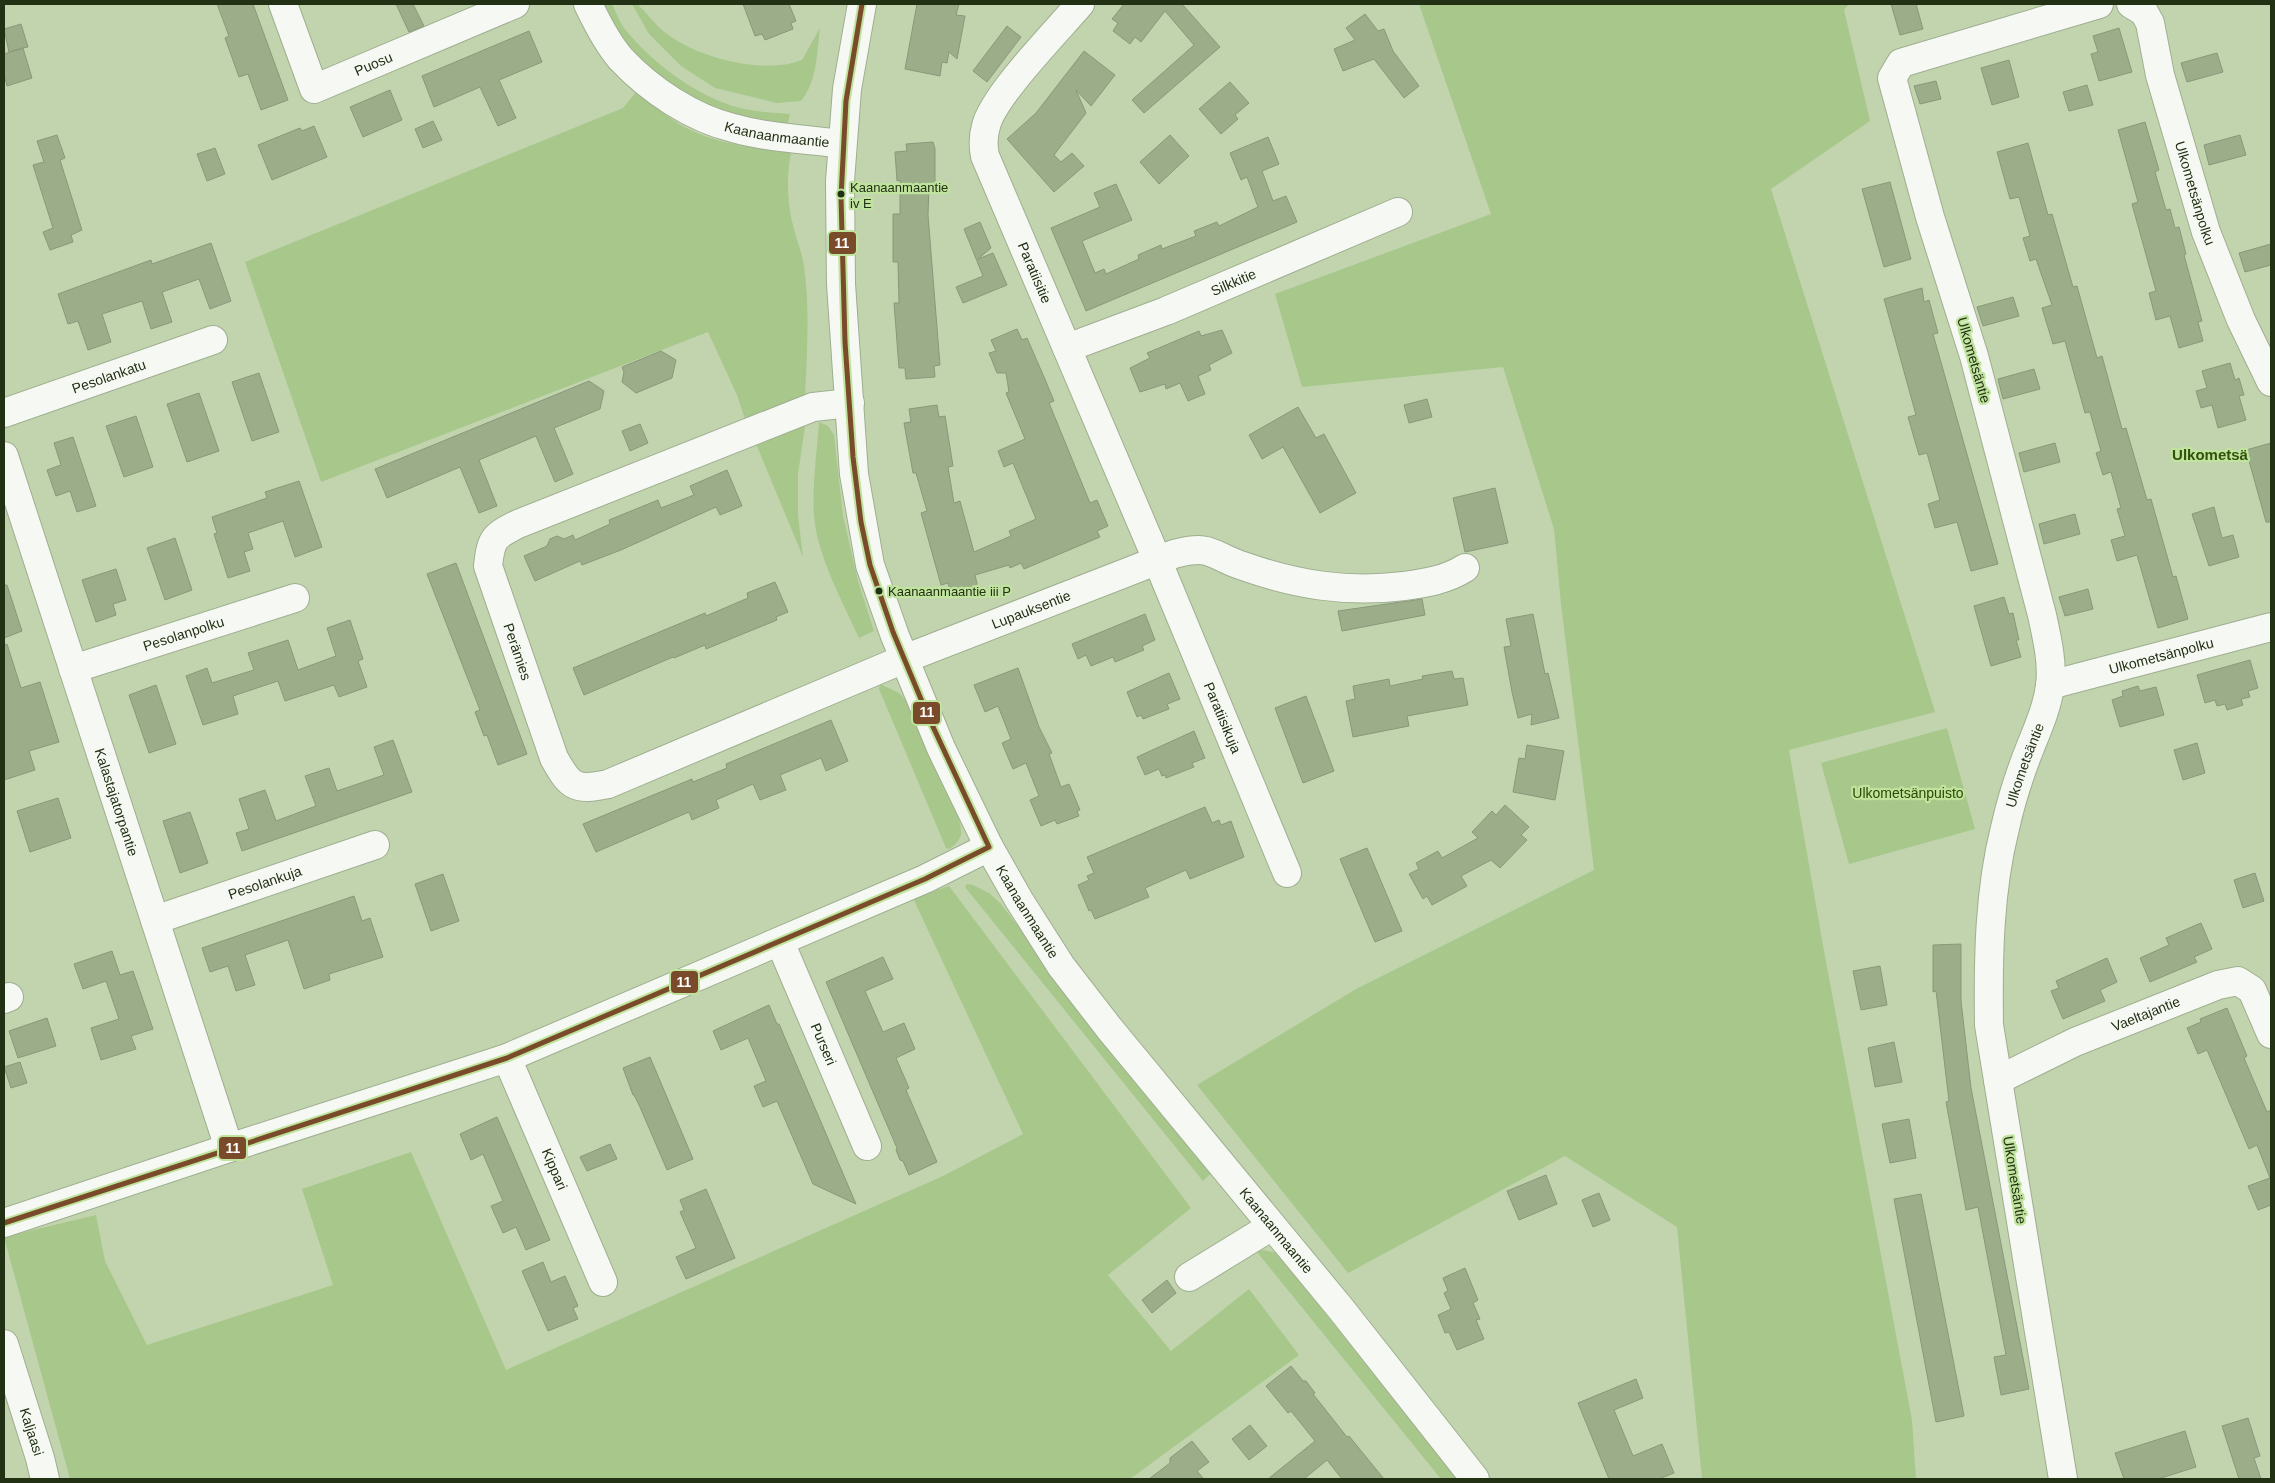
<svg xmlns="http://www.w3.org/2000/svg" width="2275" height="1483" viewBox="0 0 2275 1483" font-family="Arial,sans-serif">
<rect width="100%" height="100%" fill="#c1d4ae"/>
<path fill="#a8c78b" d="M601,4H612C616,12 619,21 624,28C652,63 697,97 740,108C757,112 774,113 790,114L787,128C720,121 655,87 615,31C609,23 605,13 601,4Z
M632,4H637C647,13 656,26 667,34C695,55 745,69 780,65C787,65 795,62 802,60L820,28C817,52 817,82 801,101L777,103L715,88L681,66L649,34Z
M1419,4H1849L1844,10L1870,121L1771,189L1935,712L1789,750L1824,951L1912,1420L1916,1479H1702L1677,1227L1565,1156L1348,1273L1197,1085L1356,989L1594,870L1561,604L1554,529L1503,367L1302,387L1275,294L1491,214Z
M636,92C650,102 664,114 679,124C713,144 753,148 791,153C786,178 787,204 794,229C797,241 802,253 804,266C810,309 807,353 805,397L746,422L737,395L708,332L321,482L245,262L623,108Z
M806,420L798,474V516L803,557L754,439Z
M819,422L828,426L834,435L843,516L858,581L874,631L859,638C843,603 816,553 814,515C812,487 817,451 819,422Z
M880,684L899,693L909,703C919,726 965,816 961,835C959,841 954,846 949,849L946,848L879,689Z
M1947,728L1975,829L1849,864L1821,763Z
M967,884L973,885L989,893L1001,904L1049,967L1213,1171L1203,1181L965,887Z
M949,886L1191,1208L1108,1275L1171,1351L1249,1289L1299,1355L1130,1479H70L4,1237L96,1215L105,1261L147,1345L333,1285L302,1189L411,1152L506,1370L943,1176L1023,1134L913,898Z
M1263,1250L1277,1253L1457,1479H1441L1257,1252Z"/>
<path fill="#9cae89" stroke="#89987a" d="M217,4H253L288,100L261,110L248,74L239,77L225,38L229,36Z
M396,4H413L424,26L409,32Z
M743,4H789L796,21L791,23L793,29L765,40L762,34L755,36Z
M917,4H959L956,15L965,16L957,59L949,52L947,63L942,62L940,76L905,69Z
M1124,4H1182L1220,47L1144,113L1132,100L1194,45L1165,11L1141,42L1135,37L1130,44L1113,31L1118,23L1112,19Z
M1891,4H1916L1923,29L1900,35Z
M1365,14L1378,31L1384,29L1393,51L1419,86L1404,98L1374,59L1343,71L1334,49L1355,40L1346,28Z
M21,24L28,47L23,48L32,78L7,86L4,74V54L23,48L9,52L4,29Z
M1007,26L1021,37L987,82L973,71Z
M2119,28L2132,72L2099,81L2091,54L2098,52L2093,36Z
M529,31L542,62L499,80L516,118L498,126L480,87L434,107L422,76Z
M1084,51L1115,75L1091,106L1076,90L1086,113L1054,155L1061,162L1072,153L1084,166L1054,192L1007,139L1036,113Z
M2217,53L2223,72L2187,82L2181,63Z
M2009,60L2019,97L1992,105L1981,68Z
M1936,81L1941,99L1920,104L1914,86Z
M1230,82L1249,103L1235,115L1238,119L1221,134L1199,109Z
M2087,85L2093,105L2069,111L2063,92Z
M390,90L402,120L363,137L350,107Z
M433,121L442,140L423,148L415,129Z
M2145,122L2159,170L2155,172L2166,210L2170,209L2175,228L2179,227L2186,254L2184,255L2202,321L2198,322L2203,341L2179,348L2170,316L2156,320L2149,293L2156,291L2132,204L2138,202L2118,130Z
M314,126L327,157L272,180L258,145L300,128L302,131Z
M57,135L65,158L60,160L82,230L71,235L73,242L50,250L43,232L53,228L33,165L44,162L37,141Z
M1170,135L1189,156L1159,184L1140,162Z
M2240,135L2246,155L2209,165L2204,145Z
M1268,137L1279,164L1262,171L1273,201L1286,196L1297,222L1086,311L1051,228L1100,207L1094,193L1116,184L1132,220L1082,241L1095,273L1104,269L1106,274L1139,259L1138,255L1161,245L1162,249L1196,236L1194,231L1217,222L1219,226L1258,207L1247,177L1241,180L1230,153Z
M933,142L935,149V184L929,185L928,215L940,365L934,366L935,377L906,379L905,368H899L894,303H899L898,262H893V214H900V180L897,181L895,152L907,151L906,144Z
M2028,143L2048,215L2052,214L2073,287L2077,286L2097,358L2102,356L2122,429L2126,428L2147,500L2151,499L2173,577L2176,576L2188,619L2158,628L2137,555L2117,561L2111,540L2125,536L2117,509L2121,508L2111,472L2103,475L2096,453L2101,451L2090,412L2085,413L2065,341L2053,344L2042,308L2052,305L2036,259L2030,261L2023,238L2030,236L2019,197L2010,199L1997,152Z
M215,148L225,174L207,181L197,154Z
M1890,182L1911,259L1884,267L1862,189Z
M980,222L991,248L978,259L993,253L1007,285L963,303L956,287L983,276L964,229Z
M211,243L231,301L210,309L199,279L162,292L172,322L151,329L142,301L102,314L111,342L88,350L78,321L68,324L58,294L151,260L152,264Z
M2271,244V265L2245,272L2239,253Z
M1922,288L1924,302L1929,300L1938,333L1933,334L1998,564L1971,571L1957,522L1935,528L1928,504L1940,500L1927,453L1919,455L1908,417L1916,415L1884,299Z
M2013,297L2019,316L1983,326L1977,307Z
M1017,329L1022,340L1027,338L1044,377L1054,401L1049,403L1090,503L1097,500L1108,526L1097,531L1100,537L1024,569L1021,563L1010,568L1009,565L975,575L978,588L951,595L948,583L941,585L921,513L927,511L916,473H913L904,423L911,422L909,409L937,405L939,417L945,416L953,466L948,467L954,503L960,501L974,552L1011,536L1009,531L1036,519L1013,463L1004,467L998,451L1025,439L1006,393L1009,392L1006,373H997L989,353L996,351L991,340Z
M1222,330L1232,353L1209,365L1211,370L1198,376L1205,394L1188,401L1180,383L1166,389L1165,384L1140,392L1130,368L1150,358L1147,353L1199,331L1201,336Z
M661,351L676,360L672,378L636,393L622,382L624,372L622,367Z
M2230,363L2235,380L2239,378L2244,395L2239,396L2246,420L2218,428L2212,405L2201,408L2196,391L2207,388L2202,371Z
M2034,369L2040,389L2003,399L1998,379Z
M259,373L279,432L252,441L232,382Z
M589,381L604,391L600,409L554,428L573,474L555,482L536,436L479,460L497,506L479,513L460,467L387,498L375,469Z
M199,393L219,451L187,462L167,404Z
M1427,399L1432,417L1409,423L1404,405Z
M1298,407L1316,438L1324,434L1356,493L1320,513L1283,447L1262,459L1249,435Z
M136,416L153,467L124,477L106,426Z
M640,424L648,443L630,451L622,431Z
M73,437L96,506L77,512L70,491L56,496L47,470L61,465L54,443Z
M2055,443L2060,462L2024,472L2019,453Z
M2271,443V522H2266L2246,450Z
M727,470L742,506L720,515L716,507L621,550L582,565L580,561L535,581L524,556L547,546L550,539L557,536L564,539L573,535L575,540L610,524L609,520L658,500L661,508L694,495L690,486Z
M299,481L322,547L295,557L283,521L248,533L253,549L244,552L250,571L228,578L214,534L217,533L212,517L267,498L265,492Z
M1495,488L1508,543L1465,552L1453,498Z
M2214,507L2222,538L2233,535L2239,557L2209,566L2192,514Z
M2075,514L2080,534L2044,544L2039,524Z
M175,538L192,590L165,600L147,548Z
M456,563L527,754L498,765L487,735L484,736L475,712L480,710L427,574Z
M116,569L126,600L113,604L116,615L96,622L82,580Z
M775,582L788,612L776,617L777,620L706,649L705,645L674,658L673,657L584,695L573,668L705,613L706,616L748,598L747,593Z
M4,585H7L22,631L4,638Z
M2088,589L2093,609L2065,616L2059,597Z
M2004,597L2009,614L2013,613L2019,640H2016L2021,657L1991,666L1974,606Z
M1422,599L1425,615L1342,631L1338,611Z
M1145,614L1155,640L1142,646L1144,650L1115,662L1113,657L1091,666L1086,655L1078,659L1072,644Z
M1533,614L1545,674L1548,673L1559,718L1531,725L1532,714L1518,718L1512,692L1504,647L1511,646L1506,619Z
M350,620L363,659L358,661L367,687L339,697L334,685L285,701L278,681L233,696L238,714L203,725L186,676L207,668L212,683L254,670L248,653L288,640L298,670L336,656L327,628Z
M7,644L21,688L40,682L59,742L29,751L35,770L4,780V645Z
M2250,660L2258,688L2248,691L2250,697L2241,699L2243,705L2227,710L2225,704L2217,706L2215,700L2205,703L2197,675Z
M1018,668L1039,727L1052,753L1049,754L1061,787L1069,784L1080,810L1077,811L1079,816L1057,824L1055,820L1041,826L1030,800L1039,796L1026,763L1013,769L1002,743L1011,739L998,706L985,712L974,685Z
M1452,671L1454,679L1463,678L1468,705L1407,716L1409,726L1353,737L1346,701L1355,699L1353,686L1389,679L1390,686L1423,679L1422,676Z
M1169,673L1180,699L1167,704L1169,709L1143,719L1141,715L1137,717L1127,692Z
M156,685L176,744L149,753L129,695Z
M2138,686L2140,691L2156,687L2164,715L2120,727L2112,700L2123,696L2122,691Z
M1306,696L1334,771L1303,783L1275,708Z
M831,720L848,761L826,771L821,758L780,775L786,790L760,800L753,784L716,800L719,808L692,820L689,812L596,852L583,824L692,779L693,782L727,768L726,764Z
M1194,731L1205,758L1192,763L1194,767L1166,778L1165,775L1162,776L1159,769L1145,775L1137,757Z
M393,740L412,792L242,851L236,833L249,829L239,799L265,790L276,821L316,806L305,776L329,768L337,791L384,775L374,747Z
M2197,743L2205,773L2183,780L2174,750Z
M1527,745L1564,751L1555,800L1513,792L1519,758L1525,759Z
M58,798L71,838L30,852L17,811Z
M1505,805L1529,827L1521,835L1527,840L1500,868L1491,860L1461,876L1467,886L1432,905L1427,896L1423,899L1409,874L1419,869L1416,863L1438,851L1442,858L1478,838L1472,832L1492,811L1496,815Z
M1205,807L1212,823L1219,820L1221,825L1231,821L1244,857L1190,879L1186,870L1154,884L1145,888L1149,897L1095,919L1091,910L1089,911L1078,885L1089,880L1087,876L1094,873L1087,857Z
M190,812L208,863L180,873L163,821Z
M1367,848L1402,931L1375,942L1340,859Z
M2255,873L2264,901L2243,908L2234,880Z
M443,874L459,921L431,931L415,884Z
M354,896L362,921L370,918L383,957L329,974L330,980L304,989L288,940L245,955L255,985L236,991L228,966L210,972L202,948Z
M2201,923L2212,949L2194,957L2197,962L2150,982L2140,958L2169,945L2166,938Z
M1961,944V1001L1971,1088L2029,1389L2001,1395L1994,1357L2006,1355L1978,1207L1966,1210L1946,1102L1949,1101L1936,991L1933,992V945Z
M112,951L120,975L133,971L153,1029L131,1036L136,1049L101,1060L91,1028L119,1019L106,981L83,989L74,964Z
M883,957L893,979L865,991L883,1032L904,1023L915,1049L896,1058L909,1088L906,1090L937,1162L909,1175L903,1161L900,1160L896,1150L897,1148L826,982Z
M2107,958L2117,982L2100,990L2105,1001L2063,1019L2051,991L2059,988L2056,981Z
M1880,966L1887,1005L1861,1010L1853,971Z
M769,1005L777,1024H779L856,1204L813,1184L777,1101L763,1107L754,1086L766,1081L748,1038L721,1050L713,1031Z
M2227,1008L2247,1056L2244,1058L2267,1112L2271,1110V1205L2258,1210L2248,1186L2270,1178L2257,1145L2249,1149L2207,1050L2198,1054L2187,1028L2201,1022L2200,1019Z
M47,1018L56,1046L18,1058L9,1031Z
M1894,1042L1902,1082L1875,1087L1868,1048Z
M650,1057L693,1159L667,1170L640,1107L634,1095H633L623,1068Z
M20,1062L27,1083L11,1088L4,1067Z
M497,1117L550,1240L526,1250L516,1227L503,1233L491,1206L503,1201L483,1154L471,1160L460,1134Z
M1909,1119L1916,1158L1890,1163L1882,1124Z
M610,1144L617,1159L587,1171L580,1157Z
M1546,1175L1557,1204L1519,1220L1507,1191Z
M706,1189L735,1258L686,1279L676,1257L696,1248L680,1212L684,1210L680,1200Z
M1599,1193L1610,1220L1593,1227L1582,1200Z
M1921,1194L1964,1416L1936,1422L1894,1199Z
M543,1262L551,1282L565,1276L578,1306L573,1308L578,1319L548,1331L522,1271Z
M1465,1268L1478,1300L1473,1303L1480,1319L1476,1320L1484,1339L1457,1350L1449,1332L1445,1333L1438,1315L1451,1309L1444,1293L1448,1291L1443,1278Z
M1167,1280L1176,1293L1152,1313L1142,1300Z
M1291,1366L1303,1381H1306L1315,1393L1313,1394L1347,1437L1349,1436L1384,1479H1342L1327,1460L1304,1479H1268L1315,1441L1291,1411L1288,1413L1266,1386Z
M1636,1379L1643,1398L1614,1410L1633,1456L1662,1444L1674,1473L1659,1479H1609L1578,1403Z
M2248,1418L2260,1456L2254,1458L2261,1479H2239L2222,1426Z
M1250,1425L1267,1446L1249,1460L1232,1439Z
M2185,1431L2196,1467L2158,1479H2124L2115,1453Z
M1192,1441L1209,1462L1197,1471L1204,1479H1149L1170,1463V1458Z"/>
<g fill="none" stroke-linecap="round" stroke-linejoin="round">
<defs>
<g id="minor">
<path id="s1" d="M283,4L314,89L515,4"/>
<path id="s2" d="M588,4C597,23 607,43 621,59C650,90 692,118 733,128C768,138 806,139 842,144"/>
<path id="s3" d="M862,4L847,89L840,181L841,284L854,474L870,565L895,636L941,748L989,847L1019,900L1061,966L1109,1028L1341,1309L1475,1479"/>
<path id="s4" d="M1080,4C1058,30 993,96 986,126C983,136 983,146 985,156L1158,562L1287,873"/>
<path id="s5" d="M2131,4L2144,12L2150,23L2160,75L2206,232L2241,320L2271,382"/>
<path id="s6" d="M1067,348L1166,311L1398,212"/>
<path id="s7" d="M850,403L813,407L518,524C494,536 491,538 488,566L554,758C570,787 575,791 608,784L904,659L1174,554C1213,544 1210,555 1243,566C1297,585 1347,593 1404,586C1426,583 1446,580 1465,568"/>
<path id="s8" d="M4,413L213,340"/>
<path id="s9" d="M4,456L229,1148"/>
<path id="s10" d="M73,669L295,598"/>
<path id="s11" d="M2050,685L2271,627"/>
<path id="s12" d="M155,920L375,845"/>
<path id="s13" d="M780,942L867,1146"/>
<path d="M4,999L9,997"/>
<path id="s14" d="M507,1058L603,1282"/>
<path id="s15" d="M1998,1080L2075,1042L2218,985L2238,981L2252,990L2271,1034"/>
<path d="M4,1223L229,1148L507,1058L925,879L989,847"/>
<path d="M1189,1277L1272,1226"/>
<path id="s16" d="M4,1344L40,1458L45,1479"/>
<path id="s17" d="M2063,1479L1989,1025C1988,959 1989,891 2005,828C2011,801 2020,773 2030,748C2038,728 2047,708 2050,686C2053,663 2047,638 2042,615L1974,356L1930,217L1892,78L1901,63L2099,4"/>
</g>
</defs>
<use href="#minor" stroke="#9fae90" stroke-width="30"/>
<use href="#minor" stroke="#f6f9f3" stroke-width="28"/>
<defs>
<path id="bus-1" d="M4,1223L507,1058L925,879L989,847L928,716L893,632L870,565L861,522L853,457L845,342L841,197L846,101L862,4"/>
</defs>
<use href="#bus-1" stroke="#c0e49e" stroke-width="9"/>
<use href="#bus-1" stroke="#7a4b2a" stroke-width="5"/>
</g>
<g fill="#223014" stroke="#c0e49e" stroke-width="2">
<circle cx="841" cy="194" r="4.5"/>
<circle cx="879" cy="591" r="4.5"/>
</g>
<g text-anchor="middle" stroke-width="4.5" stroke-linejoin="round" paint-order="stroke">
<g font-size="13" fill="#223014" stroke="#c0e49e" text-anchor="start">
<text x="850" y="192">Kaanaanmaantie<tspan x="850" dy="16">iv E</tspan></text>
<text x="888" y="596">Kaanaanmaantie iii P</text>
</g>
<g font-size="14" fill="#223014" stroke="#c0e49e">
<text dy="5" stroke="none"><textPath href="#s1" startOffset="155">Puosu</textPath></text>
<text dy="5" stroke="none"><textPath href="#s2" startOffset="242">Kaanaanmaantie</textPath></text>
<text dy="5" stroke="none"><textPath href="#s5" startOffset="204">Ulkometsänpolku</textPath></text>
<text dy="5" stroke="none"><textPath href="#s4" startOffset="312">Paratiisitie</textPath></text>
<text dy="5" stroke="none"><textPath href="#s6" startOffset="179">Silkkitie</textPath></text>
<text transform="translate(1974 360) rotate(74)" y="5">Ulkometsäntie</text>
<text dy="5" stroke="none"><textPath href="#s8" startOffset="111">Pesolankatu</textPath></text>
<text dy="5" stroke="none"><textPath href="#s7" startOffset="1139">Lupauksentie</textPath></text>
<text dy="5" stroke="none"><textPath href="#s10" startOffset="116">Pesolanpolku</textPath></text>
<text dy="5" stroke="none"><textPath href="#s7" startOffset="501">Perämies</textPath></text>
<text dy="5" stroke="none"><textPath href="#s11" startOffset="115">Ulkometsänpolku</textPath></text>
<text dy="5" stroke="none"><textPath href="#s4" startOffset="795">Paratiisikuja</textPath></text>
<text dy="5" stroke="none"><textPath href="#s17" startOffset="724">Ulkometsäntie</textPath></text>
<text dy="5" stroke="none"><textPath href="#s9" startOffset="364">Kalastajatorpantie</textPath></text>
<text dy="5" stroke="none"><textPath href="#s12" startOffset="116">Pesolankuja</textPath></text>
<text dy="5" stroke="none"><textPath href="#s3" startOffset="946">Kaanaanmaantie</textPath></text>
<text dy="5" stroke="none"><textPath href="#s15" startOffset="162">Vaeltajantie</textPath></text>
<text dy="5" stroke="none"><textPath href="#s13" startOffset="111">Purseri</textPath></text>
<text dy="5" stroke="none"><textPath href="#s14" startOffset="121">Kippari</textPath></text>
<text transform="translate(2015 1180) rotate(81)" y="5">Ulkometsäntie</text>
<text dy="5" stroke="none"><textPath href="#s3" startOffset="1351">Kaanaanmaantie</textPath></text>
<text dy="5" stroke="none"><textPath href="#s16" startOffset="92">Kaljaasi</textPath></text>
</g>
<g font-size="14" fill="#2b4800" stroke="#c0e49e">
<text x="1908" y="798">Ulkometsänpuisto</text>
</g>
<g font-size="15" font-weight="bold" fill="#33510a" stroke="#c0e49e">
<text x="2210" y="460">Ulkometsä</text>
</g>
</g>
<g stroke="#c0e49e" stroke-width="2">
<rect x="828" y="231" width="29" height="24" rx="5" fill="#7a4b2a"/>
<rect x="912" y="701" width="29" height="24" rx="5" fill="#7a4b2a"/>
<rect x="670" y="970" width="29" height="24" rx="5" fill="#7a4b2a"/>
<rect x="218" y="1136" width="29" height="24" rx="5" fill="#7a4b2a"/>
</g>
<g font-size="14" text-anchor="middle" font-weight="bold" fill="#fff">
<text x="842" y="248">11</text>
<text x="927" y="717">11</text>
<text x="684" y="987">11</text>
<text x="233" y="1153">11</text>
</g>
<rect width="2275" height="1483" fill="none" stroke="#223014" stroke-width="10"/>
</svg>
